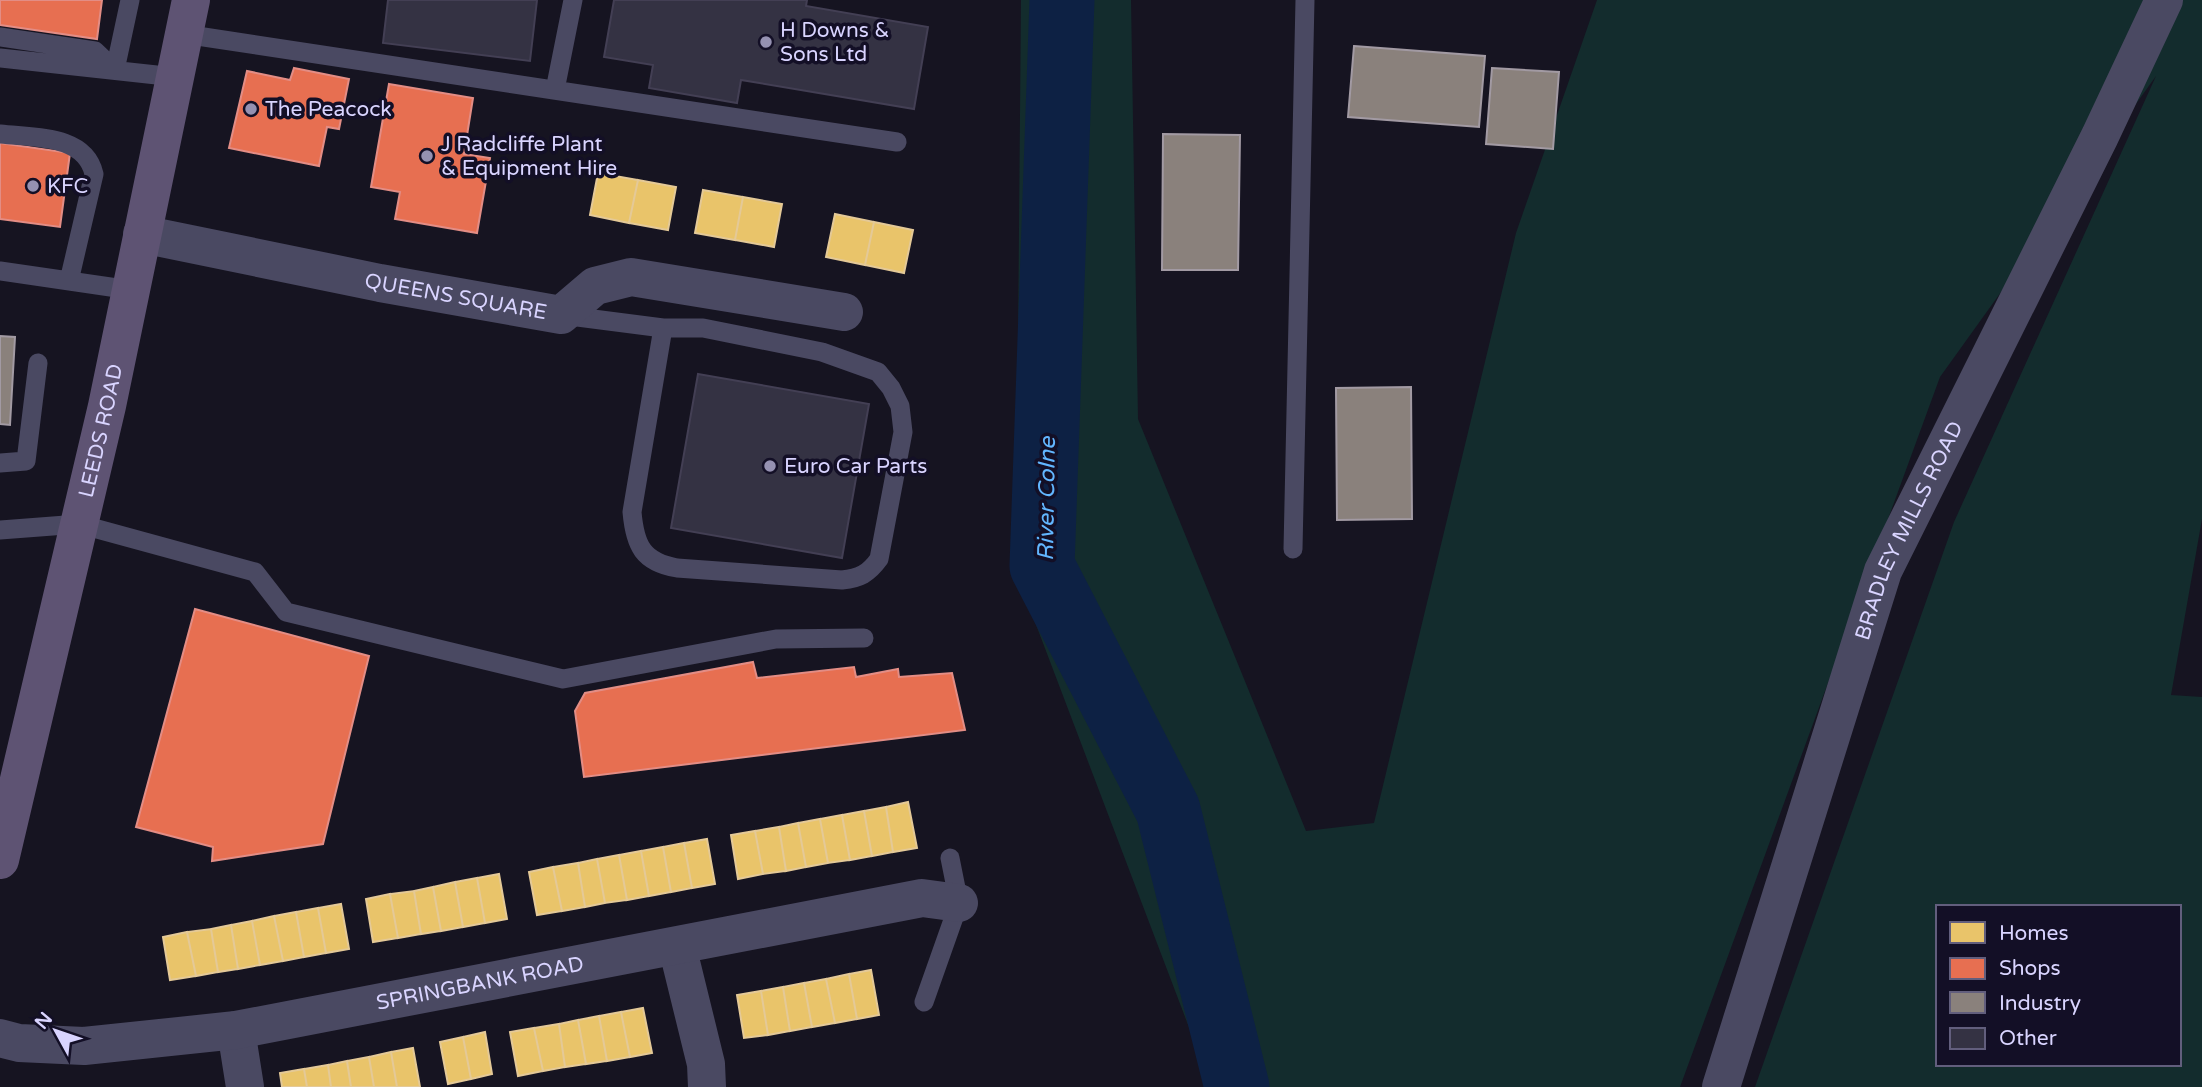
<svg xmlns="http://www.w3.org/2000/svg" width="2202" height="1087" viewBox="0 0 2202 1087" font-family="'Varela Round',sans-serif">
<rect width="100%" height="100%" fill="#161421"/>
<path fill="#132c2d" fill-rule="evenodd" d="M1021,0H1131L1138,419L1306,831L1374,823L1516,233L1597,0H2202V519L2171,695L2202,697V1087H1755L1954,522L2156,76L1940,377L1680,1087H1209V1080L1016,572ZM1938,907H2179V1064H1938Z"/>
<path fill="#e9c46a" stroke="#e4c997" stroke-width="2" d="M598,173L638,180L629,223L590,215Z
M638,180L676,187L668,230L629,223Z
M703,190L743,197L735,240L695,233Z
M743,197L782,204L774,247L735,240Z
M835,214L874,222L865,265L826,257Z
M874,222L913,230L904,273L865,265Z
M908,802L917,848L893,852L886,807Z
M886,807L893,852L872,856L864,811Z
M864,811L872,856L850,860L842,815Z
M842,815L850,860L828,863L820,819Z
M820,819L828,863L806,867L798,823Z
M798,823L806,867L786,871L779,827Z
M779,827L786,871L763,874L755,831Z
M755,831L763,874L738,879L731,835Z
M707,839L715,884L692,888L684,843Z
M684,843L692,888L671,892L663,847Z
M663,847L671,892L649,896L641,851Z
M641,851L649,896L627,900L619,855Z
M619,855L627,900L605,903L597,859Z
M597,859L605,903L585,907L578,863Z
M578,863L585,907L562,911L553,867Z
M553,867L562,911L537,915L529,872Z
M499,874L507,919L485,923L477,878Z
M477,878L485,923L463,927L455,882Z
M455,882L463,927L441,931L433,887Z
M433,887L441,931L421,934L414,891Z
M414,891L421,934L398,938L390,894Z
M390,894L398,938L373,942L366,899Z
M341,904L349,949L326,953L318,908Z
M318,908L326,953L304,957L296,912Z
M296,912L304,957L283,961L274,916Z
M274,916L283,961L260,965L252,921Z
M252,921L260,965L238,969L231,925Z
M231,925L238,969L218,972L211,929Z
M211,929L218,972L196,976L187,932Z
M187,932L196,976L170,980L163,937Z
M871,970L879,1015L857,1019L849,974Z
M849,974L857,1019L835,1023L826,979Z
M826,979L835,1023L812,1027L804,983Z
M804,983L812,1027L790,1031L783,987Z
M783,987L790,1031L768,1035L761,991Z
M761,991L768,1035L744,1038L737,995Z
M643,1008L652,1053L630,1057L621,1012Z
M621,1012L630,1057L607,1061L599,1016Z
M599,1016L607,1061L586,1064L578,1020Z
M578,1020L586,1064L565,1067L559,1024Z
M559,1024L565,1067L543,1071L534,1028Z
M534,1028L543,1071L518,1076L510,1032Z
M485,1032L492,1074L471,1079L463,1037Z
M463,1037L471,1079L448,1084L440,1042Z
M413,1048L420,1087H397L391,1052Z
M391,1052L397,1087H374L369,1057Z
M369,1057L374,1087H351L347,1061Z
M347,1061L351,1087H331L328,1065Z
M328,1065L331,1087H307L304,1069Z
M304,1069L307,1087H282L280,1073Z"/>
<path fill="#e76f51" stroke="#e38d85" stroke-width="2" d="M0,0H102L97,39L0,25Z
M294,68L349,79L339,129L327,127L319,166L229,148L247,71L290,80Z
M389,84L473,98L464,154L490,158L477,233L395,219L400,192L371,187Z
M0,143L70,153L60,227L0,219Z
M195,609L369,656L323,844L212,861L213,847L136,827Z
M753,662L757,678L854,667L856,677L898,669L899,677L952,673L965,730L584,777L575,711L585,693Z"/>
<path fill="#8a817c" stroke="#a29aa3" stroke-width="2" d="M1354,46L1485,56L1479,127L1348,117Z
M1492,68L1559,72L1553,149L1486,144Z
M1163,134L1240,135L1238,270H1162Z
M0,336L15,337L10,425L0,424Z
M1411,387L1412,519L1337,520L1336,388Z"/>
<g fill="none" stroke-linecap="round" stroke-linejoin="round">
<path stroke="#0d2144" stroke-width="65" d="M1062,0L1042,566L1168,810L1237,1087"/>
</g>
<path fill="#343243" stroke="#433f54" stroke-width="2" d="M388,0H537L530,61L383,43Z
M614,0H807L806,6L928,27L914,109L741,80L737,103L649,88L653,65L604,57Z
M698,374L869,404L842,558L671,528Z"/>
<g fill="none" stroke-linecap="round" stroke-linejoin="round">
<path stroke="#4a4962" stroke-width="19" d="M184,34L897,142
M0,37L95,51L115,70L130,0
M0,58L175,77
M555,90L573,0
M0,134C33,138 85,134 94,174L69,281
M0,271L131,290
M562,315L663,328H703L822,352L878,372L891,388L900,406L903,432L879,559C868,574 860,578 842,580L677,568C643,562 635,546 632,512L663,328
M0,463L26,461L38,363
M0,530L79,524L255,572L286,612L563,679L776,639L864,638
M1293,549L1305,0
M924,1002L959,903L950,858"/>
<g stroke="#4a4962" stroke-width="38">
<path id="s1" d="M142,234L380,283L561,315L595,286L631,277L844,312"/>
<path d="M677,946L706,1064L707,1087"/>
<path d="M236,1030L245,1087"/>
<path id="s2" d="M0,1038L19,1043L84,1046L236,1030L922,898L959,903"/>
<path id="s3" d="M1721,1087L1883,571L2100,136L2164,0"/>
</g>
<path stroke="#5e5373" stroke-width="38" id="s4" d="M0,860L107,406L191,0"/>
</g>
<g fill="#9591b1" stroke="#130f26" stroke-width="2.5">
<circle cx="766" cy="42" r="7"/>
<circle cx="251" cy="109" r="7"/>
<circle cx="427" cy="156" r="7"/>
<circle cx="33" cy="186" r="7"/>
<circle cx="770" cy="466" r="7"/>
</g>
<g text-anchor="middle" stroke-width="7" stroke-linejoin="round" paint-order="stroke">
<g font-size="21" fill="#d9d4ff" stroke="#130f26" text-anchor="start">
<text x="780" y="37">H Downs &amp;<tspan x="780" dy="24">Sons Ltd</tspan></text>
<text x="265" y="116">The Peacock</text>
<text x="441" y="151">J Radcliffe Plant<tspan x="441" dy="24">&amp; Equipment Hire</tspan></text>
<text x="47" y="193">KFC</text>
<text x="784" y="473">Euro Car Parts</text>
</g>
<g font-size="21" fill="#d9d4ff" stroke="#130f26">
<text dy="7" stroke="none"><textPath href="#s1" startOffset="320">QUEENS SQUARE</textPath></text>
<text dy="7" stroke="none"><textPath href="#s4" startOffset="441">LEEDS ROAD</textPath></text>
<text dy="7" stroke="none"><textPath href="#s3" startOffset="588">BRADLEY MILLS ROAD</textPath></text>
<text dy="7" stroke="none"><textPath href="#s2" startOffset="486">SPRINGBANK ROAD</textPath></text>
</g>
<g font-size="23" font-style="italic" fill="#62b6ff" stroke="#130f26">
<text transform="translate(1046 499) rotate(-89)" y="8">River Colne</text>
</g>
</g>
<rect x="1936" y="905" width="245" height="161" fill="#130f26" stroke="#625e7d" stroke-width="2"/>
<rect x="1950" y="922" width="35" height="21" fill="#e9c46a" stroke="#625e7d" stroke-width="2"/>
<text x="1999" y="940" font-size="21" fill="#d9d4ff">Homes</text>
<rect x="1950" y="958" width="35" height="21" fill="#e76f51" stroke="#625e7d" stroke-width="2"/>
<text x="1999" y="975" font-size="21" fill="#d9d4ff">Shops</text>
<rect x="1950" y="992" width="35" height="21" fill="#8a817c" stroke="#625e7d" stroke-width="2"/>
<text x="1999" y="1010" font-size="21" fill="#d9d4ff">Industry</text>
<rect x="1950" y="1028" width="35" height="21" fill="#343243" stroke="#625e7d" stroke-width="2"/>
<text x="1999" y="1045" font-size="21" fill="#d9d4ff">Other</text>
<g transform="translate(56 1031) rotate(310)" stroke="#130f26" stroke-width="5" paint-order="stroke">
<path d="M0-5L12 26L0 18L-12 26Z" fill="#d9d4ff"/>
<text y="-10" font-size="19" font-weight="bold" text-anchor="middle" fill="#d9d4ff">N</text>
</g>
</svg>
